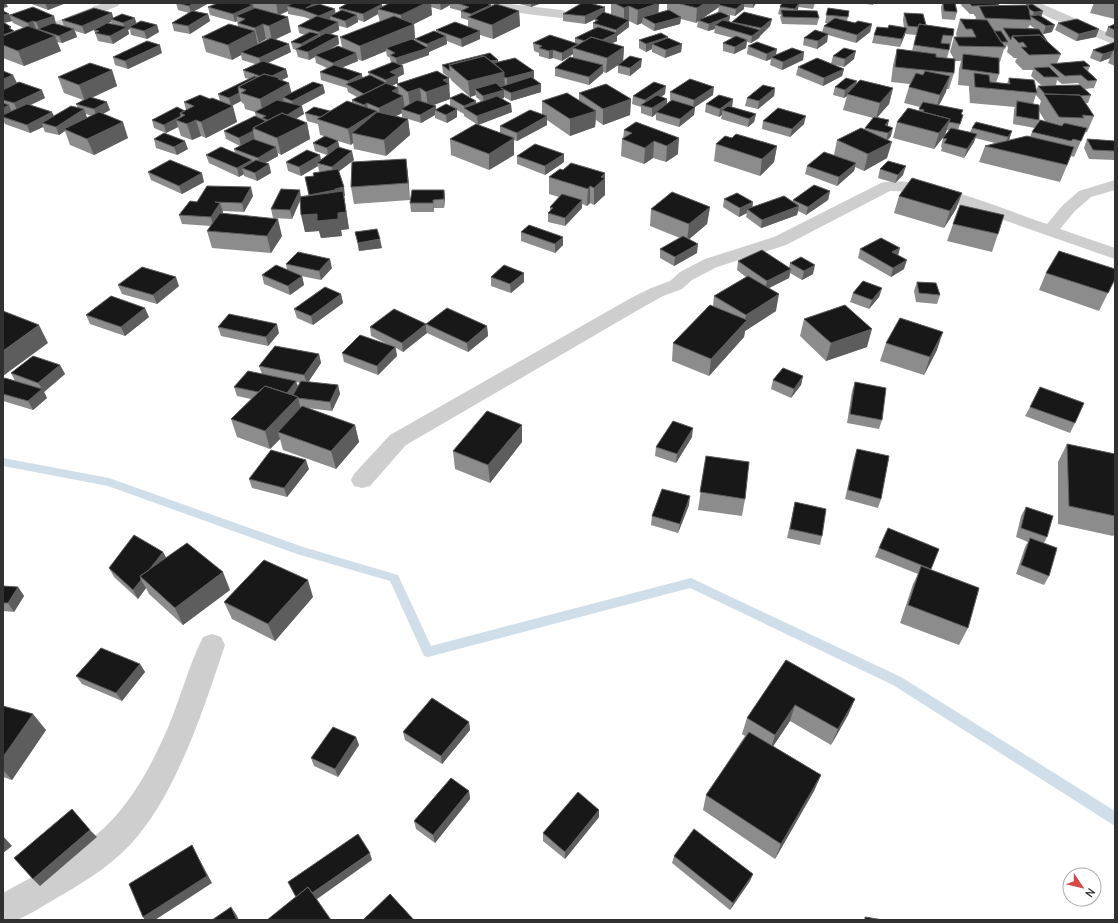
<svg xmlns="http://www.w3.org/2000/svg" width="1118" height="923" viewBox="0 0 1118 923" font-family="Manrope,sans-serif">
<rect width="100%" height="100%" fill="#fff"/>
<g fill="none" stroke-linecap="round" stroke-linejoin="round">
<path fill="#d0deea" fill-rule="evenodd" d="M3,458L109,478L303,547L398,575L431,646L691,578L901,677L1115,811V826L893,685L690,588L428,657L424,656L390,581L297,554L108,486L3,466Z"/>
<path fill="#cecece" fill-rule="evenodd" d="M103,3H120L118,6L38,38H30L28,35L30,32Z
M482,3H502L561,10L565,11L567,14L565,17L561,18C535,15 509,12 484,6Z
M1025,3H1040L1115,36V45L1048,17L1027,6Z
M1115,180V190L1091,197L1075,211L1060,229L1115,248V259L952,202L913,192L890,191L786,245L717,267L692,280L682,289L663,296L645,306L406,445L370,486L362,488L354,486L351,480L354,474L390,435L631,298L651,288L670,281L680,272L705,259L774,237L881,183C919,173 1008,211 1047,224L1063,205L1079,191Z
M212,634L221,637L225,645C204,708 179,786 137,837C116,862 88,880 60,896C51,901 24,919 15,920C11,921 7,920 3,920V893C35,875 68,859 96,835C130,807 152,765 169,725C181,696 189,665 203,637Z"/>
</g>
<path fill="#8c8c8c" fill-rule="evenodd" d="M29,3H66L48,10Z
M176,3H209L194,11L208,14L210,21L190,34L174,31L172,23L189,13L178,10Z
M218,3H316V5L335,14L340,12L339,8L382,4V6L390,3H486L491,5V6L519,11L520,26L493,39L480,35V39L462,47L447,41V44L429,52V55L401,65L403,66L404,74L398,77V83L392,86L397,88V84L437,71L450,94V98L476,103L481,101L476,97V95L470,97L451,80V79L443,73L442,65L498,60V62L534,79H533L541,84V92L511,101L504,97V98L502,99L512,112L478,125L500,133V126L542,115V101L579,100V93L631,99L630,115L603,125L596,120L595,127L570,136L547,120V125L517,141L514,140V155L489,170L451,155L450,139L478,125L464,116V114L457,110V117L447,123L435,118V115L421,123L402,117V113L396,116L408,119L410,135L386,156L354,149L353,143L351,145L338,141L339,148L354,160L338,172L345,196H344L349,229L341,230L342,236L321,238L319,231L305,232L300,201L292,219L273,218L271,209L301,196L309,195L305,177L314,176L322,172L319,171L318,166L301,176L288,171L286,162L321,160L327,155L315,151L313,143L324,136L320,135L318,124L307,121L305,113L330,111L352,103V100L357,97L348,92L347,88L321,80L320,72L327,68L316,63L315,57L309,60L298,57L296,50L293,49L291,42L305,35L299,33L298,26L310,19L304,17L288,14V11L280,15L291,32L275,39L291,52L268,63L286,69L288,77L281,80L291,93L323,85L325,93L301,106L304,114L296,119L307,123L310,139L281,155L278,153V156L266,163L269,164L271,173L257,181L244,176V174L239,177L209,163L206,155L235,153L234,149L240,146L226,139L224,131L256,117L255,112L245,109L244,104L242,103L241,101L232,106L237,122L206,138L201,136L192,140L181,136L178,127L166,133L154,128L152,120L186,110L184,102L210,99L220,101L218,94L249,79L245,78L243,70L255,64L242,60L241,55L232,60L206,52L202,37L238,26L237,21L235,22L210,15L208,7ZM450,5V8L461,11V18L468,20V27L436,30L437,32L415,39V41L414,40L415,39L414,24L432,15L431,7L441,10ZM378,14L380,22L340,37L342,47L328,50L339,44L338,36L330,34L339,30V26L347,28L358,22V20L364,22ZM266,39L267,40L258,44V43H259ZM386,51L387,56L390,58L391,63L368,72L369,76L362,78V74L342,67L358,61L357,59L362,61ZM450,99V106L436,110V106L434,105Z
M516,3H542L531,7Z
M611,3H659L658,13L667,10V3H756L753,8L744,7V9L735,16L725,14L729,22H732L772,19L770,26L760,36L759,38L751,43L747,42L746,48L734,54L723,51V43L733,38L714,33L715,29L708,31L697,27L698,21L696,23L681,19L680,24L654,31L642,24V23L637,25L629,21V27L617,36V41L612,43L624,47L623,61L641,67L630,76L618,73V65L606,73L603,72V73L589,85L555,76V68L573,58V54L562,61L553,58L549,59L539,56V53L534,51L533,43H575V38L593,29V23L595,22V19L585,24L563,21V14L605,7V13L613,15L611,14ZM719,7L718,12L703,18Z
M782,3H815L813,9L798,7L797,10L819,18L817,25L782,24L780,17L781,15L778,14L780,7Z
M860,3H874L873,5Z
M941,3H955L957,12L955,20L942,19L941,8L942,3Z
M962,3H996L999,5L1043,11L1041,16L1052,32L1043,34L1041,32L1047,42L1061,54L1057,63L1090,66L1088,71L1097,80L1094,88L1085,89L1091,95L1088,103H1086L1094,116L1087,132H1085L1074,157L1071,156L1060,182L979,162L985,146L995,143L975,138L974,142L964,158L941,151L942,147H941L943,138L949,130H947L945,135L934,149L893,138L897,122L919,111L920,107L904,103L909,87L910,84L891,82L893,65L897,49L912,51L916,35L906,34L905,32L900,47L872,43L874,35L888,28H904L903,20L904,13L926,25L953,36L947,58L954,59L950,52L954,37H957L956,34L960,19L975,20L976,17L974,15V14H970L961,5ZM1030,25L1035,29L1028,28ZM1007,45L1008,48L1007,52L1014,58H1017L1015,62L1023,70H1033L1031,76L1041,85H1056L1057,80L1062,84L1078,83L1080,85L1038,86L1036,91L1009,78L1007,84L996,83L999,74V62H1000L1004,49H1005ZM955,60V61H961L959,69L958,85L969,86V89L970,103L1015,107L1014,110L1013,124L1035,128L1032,132L1030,137L1009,140L1012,131L972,128L970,132L958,130L963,115L938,105L946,89H949L954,73ZM1036,95L1041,101L1039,107L1033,104ZM1039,111L1045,121L1037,124L1039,120Z
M1094,3H1115V19L1090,13Z
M828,8L849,11L847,21L855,23L872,24L870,32L856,43L828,35L827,42L817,49L803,45L804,38L822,32L824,26L828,23H825Z
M3,11L9,14L10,15L54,16L56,24L64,26L62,20L114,18L137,23L157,25L159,32L147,39L131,35L130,29L128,30L129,34L113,44L98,41L94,30L99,27L85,34L75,31L77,37L62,43L57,42L61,51L24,66L3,58ZM12,21L13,23L24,28L14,31L4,23ZM111,22L112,24L108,23Z
M1058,23L1096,37L1076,41L1055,30Z
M1115,24V39L1105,35L1108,27Z
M668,37V38L682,44L681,52L665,58L652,52V49L646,52L639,48V40Z
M1115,42V66L1108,63L1110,58L1100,62L1090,58L1093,50Z
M748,46L777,49L776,55L804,52L803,60L782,70L770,65L771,59L766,61L747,54Z
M162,53L128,69L115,65L113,57Z
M833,56L854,59L844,67L831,64L844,69L842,76L823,86L796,75L798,67L831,64Z
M112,70L117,86L92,97L110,110L103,114L128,138L94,155L70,145L65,131L59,135L45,132L43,127L30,133L5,124L3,120V71L13,75L17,83L45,98L31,105L54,116L78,108L76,104L83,100L64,93L58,77ZM86,114L92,116L84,119L87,118Z
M856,85L893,88L889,104L877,117L889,120L887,126L891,136L888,140L887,158L864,171L855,167L854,171L837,186L805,174L807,166L834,155L837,140L864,129L865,128L873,118L843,110L847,96L844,98L833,95L835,87Z
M775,88L774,96L758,109L745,106L747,98Z
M670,92L713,95L695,107L694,115L679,127L656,120V114L652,117L641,113V107L632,104L633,96L665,94L661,97L667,104L671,100H670Z
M733,99L732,107L756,114L754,122L748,127L721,119L722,115L719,117L705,112L706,104Z
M763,121L804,124L790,137L762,129Z
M636,122L678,154L666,162L653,158L644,164L621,156L622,139H623L624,130Z
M732,138L777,146L774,162L760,176L714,161L716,144Z
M154,139L188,149L177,155L156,148Z
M1087,139L1115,141V160L1089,159L1084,148Z
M517,156L564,162L545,175L517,164Z
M406,159L408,175L410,200L354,204L351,187Z
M880,169L903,175L895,183L878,178Z
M563,170L605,178V195L594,205L590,203L587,206L582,204V208L565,226L548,222V213L550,211V207L559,197L549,194V177Z
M148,172L204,182L182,194L151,180Z
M444,190L445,198L444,208H434V212H411L410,203Z
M830,191L828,200L806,215L798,211L797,215L761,228L746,217L747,213L739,217L723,207L724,199L752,207L792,202L793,200Z
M962,193L956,209L944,228L894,213L899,196Z
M253,196L244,212L223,211V212L222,214L282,236L271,253L212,248L207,231L211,226L182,224L179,215L197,202Z
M710,207L707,224L689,239L697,253L674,266L660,258V249L680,238L650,226L651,209Z
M953,224L998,234L992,252L947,241Z
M355,232L382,248L359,251Z
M521,232L563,237V245L555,253L521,241Z
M860,249L898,256L904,269L891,277L858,258Z
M738,261L789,268L790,263L813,274L802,280L790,273L789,278L769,288L776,311L745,331L744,337L709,376L672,361L673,343L713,306L714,296L746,277L737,270Z
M286,264L332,268L321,280L301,276H302L304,285L290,295L264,284L262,275L287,270Z
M524,273V282L511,293L491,286V277Z
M1046,273L1115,279L1099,311L1039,290Z
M917,282L940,295L937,304L916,302L914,291Z
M118,285L179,286L157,304L122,294Z
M882,288L879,297L869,309L850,302L853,293Z
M341,294L343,303L313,325L297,318L294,309Z
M86,315L149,317L125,336L90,324Z
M804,319L867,347L826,361L800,336Z
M426,324L487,326L488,336L468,352L427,333Z
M218,327L279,333L268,346L221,336Z
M370,327L427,333L403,352L396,348L397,356L378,375L344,362L342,353L389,345L371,336Z
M886,343L937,350L924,375L880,361Z
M319,354L321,363L308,382L338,385L340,394L332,411L307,408L355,425L359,442L336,469L283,450L280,439L270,449L237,437L231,419L251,399L237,396L234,387L262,374L259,366ZM296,382L300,383L298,386Z
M60,365L65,374L44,392L47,398L33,410L3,401V379L15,381L11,373Z
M803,376L801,385L791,398L771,389L773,380Z
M855,382L882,420L879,429L847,423L852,391Z
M1030,407L1075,423L1070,433L1025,416Z
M1115,422V434L1114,424Z
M692,437L676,463L655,456L656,447Z
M522,442L490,483L455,469L453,451Z
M1067,444L1115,454V534L1113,536L1058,524V462Z
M857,449L881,499L878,508L845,499L854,458Z
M706,456L745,499L742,516L698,510Z
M309,469L287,497L252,488L249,479Z
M795,502L822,536L820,545L787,538Z
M689,505L678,533L651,525L652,516Z
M1026,507L1047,537L1044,543L1049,576L1044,585L1016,574L1025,547L1028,542L1016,537L1021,516Z
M879,548L939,549L930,570L968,628L959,645L900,623L913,584L918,574L875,557Z
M163,552L166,558L230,590L183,625L149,594L146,588L138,599L114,577L109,568Z
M3,586L18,587L24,596L14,612L3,611Z
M313,597L275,641L232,619L224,602Z
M786,660L855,699L848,715L831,745L790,721L773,746L821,775L814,791L775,859L703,810L706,795L745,736L742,734L747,718Z
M140,664L145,672L122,701L82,684L76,676Z
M3,706L46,730L12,780L3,777Z
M469,722L470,730L442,764L405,740L403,732Z
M356,737L359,745L338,777L314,766L311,758Z
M469,791L470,799L435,843L416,829L414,821Z
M599,817L565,859L543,841V833Z
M674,856L753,874L750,881L730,910L672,863Z"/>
<path fill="#5d5d5d" d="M3,3H6L8,7L3,8Z
M45,3H66L48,10Z
M194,3H209L191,13L189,6Z
M276,3H295L287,6L288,11L278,15Z
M315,3H316L317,10L306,8Z
M426,3H431L432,15L414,24L415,39L389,50L386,48V51L362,61L360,46L402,29L401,15Z
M440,3H450V5L441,10Z
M531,3H542L531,7Z
M659,3L658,18L643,17L642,23L637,25L638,10Z
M705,3H721L719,5V7L700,20H698V21L696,23L697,8Z
M743,3H744V9L735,16L736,9Z
M753,3H756L753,8Z
M799,3L798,10L794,17L795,9Z
M382,4L383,10L378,9V14L364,22L363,14Z
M253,5L255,12L236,16L237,21L235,22L233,14Z
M491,5V12L472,18L471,14Z
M629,6V27L617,36V41L594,52V44L616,34V30L624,22V8Z
M605,7V15L585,24V16Z
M335,9L336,17L330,16V19L320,23L319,16Z
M519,11L520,26L493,39L492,25Z
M1043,11L1041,18L1032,17L1034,12Z
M112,13L114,20L111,19V22L85,34L82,26Z
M9,14L12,21L3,23V15Z
M208,14L210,21L190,34L188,26Z
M357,15L358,22L347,28L345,21Z
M54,16L56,24L39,29L36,22Z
M730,16L729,23L715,25V29L708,31L709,24Z
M288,17L291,32L272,41L269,26Z
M681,17L680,24L654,31L655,24Z
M135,18L137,26L129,27L130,29L128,30L129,34L113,44L110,36L125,28L123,23Z
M772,19L770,26L760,36L759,38L751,43L752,36L760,30L761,28Z
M33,21L36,29L31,31L28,23Z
M338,22L339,30L321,39L319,32Z
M263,24L266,39L259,43L255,28Z
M872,24L870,32L856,43L857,35Z
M157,25L159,32L147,39L144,31Z
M1055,25L1052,32L1043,34L1046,26Z
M907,28L905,35L900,47L902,39Z
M74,29L77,37L62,43L59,36Z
M1099,29L1096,37L1076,41L1079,34Z
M255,31L258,46L241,52V55L232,60L228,45Z
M480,31V39L462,47L461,39Z
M319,34L321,42L302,50L301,44Z
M828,34L827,42L817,49L818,41Z
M55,36L61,51L24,66L18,51Z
M338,36L339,44L316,56L315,55V57L309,60L308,52Z
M446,36L447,44L429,52V55L397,66L396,58L428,48L427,44Z
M668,37L667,44H652V49L646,52V44Z
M747,40L746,48L734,54L735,47Z
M289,44L291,52L261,66L259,58Z
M578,44L577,49L573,48V54L562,61V53Z
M682,44L681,52L665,58L666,50Z
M160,45L162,53L128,69L125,61Z
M624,47L623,62L606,73L607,58Z
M777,49L775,57H771V59L766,61L767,54Z
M553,50V58L549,59V51Z
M856,51L854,59L844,67L845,59Z
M1113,51L1110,58L1100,62L1103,54Z
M804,52L803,60L782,70L783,62Z
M356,53L358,61L334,71L333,63Z
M642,59L641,67L630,76V68Z
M498,60V67L456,70Z
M603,65V73L589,85V77Z
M403,66L404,74L398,77V83L390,86L387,87L386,80L390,72Z
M286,69L288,77L280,81L289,83L293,99L283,97L284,103L263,115L260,99L267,78Z
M844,69L842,76L823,86L824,78Z
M112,70L117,86L85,101L79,85Z
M534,71V79L507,86V78Z
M504,72L505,87L475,89L476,95L470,97L468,81Z
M362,74L363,82L349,86L348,81Z
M13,75L20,90L3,98V79Z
M950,76L946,92L936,111L940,95Z
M449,78L450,99L428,107L426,92L443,80Z
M857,81L855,89L847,94V96L844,98L845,90Z
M541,84V92L511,101V93Z
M323,85L325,93L294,109L292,101Z
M666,86L665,94L647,107L645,106V100Z
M714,87L713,95L695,107L694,115L679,127L680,119L693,108L694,100Z
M398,88L399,98L403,96L405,110L401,109L402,113L381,124L379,108L392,91Z
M420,88L422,104L410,108L408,92Z
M775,88L774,96L758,109L759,101Z
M893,88L889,104L876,119L880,103Z
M42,90L45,98L17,111L14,103Z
M504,90V98L484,104L483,96Z
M239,93L241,101L231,106L229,98Z
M631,99L630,115L603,125V109Z
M667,99V107L656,112V114L652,117V108Z
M733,99L732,107L722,110V115L719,117L720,109Z
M476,101L477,109L464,108V106Z
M107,102L110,110L97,117L94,109Z
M367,103L369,116L377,111L380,127L352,133L353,143L351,145L348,129L366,118L364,105Z
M511,104L512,112L478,125L477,116Z
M9,105L12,113L3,117V108Z
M233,106L237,122L206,138L201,122Z
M302,106L304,114L275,130L273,122Z
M436,106V111L435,110V115L421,123L420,115Z
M84,109L87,118L67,130L64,129L65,131L59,135L56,127Z
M457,109V117L447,123L446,115Z
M596,111L595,127L570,136V119Z
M52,112L56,120L42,123L43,127L30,133L27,125Z
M756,114L754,122L748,127L749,119Z
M181,116L176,120L178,127L166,133L164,125Z
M547,116V125L517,141V133Z
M806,116L804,124L790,137L792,129Z
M408,119L410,135L386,156L384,140Z
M950,119L945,135L934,149L939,133Z
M196,120L201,136L192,140L187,124Z
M889,120L887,129L885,125Z
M123,122L128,138L94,155L87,139Z
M307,123L310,139L281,155L277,138Z
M893,128L891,136L886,142L888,133Z
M253,131L255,140L241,146L239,138Z
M1012,131L1009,140L1005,146L1008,137Z
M977,134L974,142L964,158L967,149Z
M514,138V155L489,170V154Z
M679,138L678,154L666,162L667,146Z
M185,141L188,149L177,155L174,147Z
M338,141L340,149L328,156L327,148Z
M654,141L653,158L644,164L645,148Z
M892,142L887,158L864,171L868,154Z
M777,146L774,162L760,176L762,159Z
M276,147L278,156L260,166L258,158Z
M352,151L354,160L334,175L332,167Z
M564,154V162L545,175V166Z
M320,155L322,164L317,163L318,166L301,176L299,167Z
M406,159L408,175L410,200L408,183Z
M252,160L254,169L242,168L244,174L239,177L237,168Z
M856,163L854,171L837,186L839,177Z
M269,164L271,173L257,181L255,173Z
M906,166L903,175L895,183L898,175Z
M202,173L204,182L182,194L179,186Z
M605,173V195L594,205V188L601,177Z
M590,186V203L587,206L588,189Z
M251,187L253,196L244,212L242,203Z
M344,187L345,196H344L349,229L341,230L342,236L321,238L319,231L305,232L301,215L317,214L338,213L311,203L309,195L335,189Z
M300,190L301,198L292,219L290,210Z
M444,190L445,198L444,208Z
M830,191L828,200L806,215L808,207Z
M962,193L956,209L944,228L950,211Z
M433,200L434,208V212L433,203Z
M582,200V208L565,226V218Z
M753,202L752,211L747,209V213L739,217L740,208Z
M220,203L223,212L213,226L211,217Z
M799,206L797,215L761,228L762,220Z
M710,207L707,224L687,241L689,224Z
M278,219L282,236L271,253L267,236Z
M563,237V245L555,253V244Z
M380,239L382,248L359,251L358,243Z
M698,244L697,253L674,266L675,257Z
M900,248L898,256L892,252Z
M330,259L332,268L321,280L319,271Z
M907,260L904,269L891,277L893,268Z
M815,265L813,274L802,280L804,271Z
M791,269L789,278L765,290L767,281Z
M524,273V282L511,293L510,284Z
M302,276L304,285L290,295L288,286Z
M176,277L179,286L157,304L153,295Z
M882,288L879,297L869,309L872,300Z
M341,294L343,303L313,325L311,316Z
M779,294L776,311L745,331L744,337L709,376L711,359L745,322L746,315Z
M145,308L149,317L125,336L121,327Z
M277,324L279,333L268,346L266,337Z
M426,324L427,333L403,352L402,343Z
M39,325L48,343L3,376V351Z
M487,326L488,336L468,352L467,343Z
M872,329L867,347L826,361L831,343Z
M943,332L937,350L924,375L930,357Z
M395,347L397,356L378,375L377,366Z
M319,354L321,363L307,384L304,375Z
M60,365L65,374L44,392L47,398L33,410L28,401L42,389L38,383Z
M803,376L801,385L791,398L794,389Z
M296,381L299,390L293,397L283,398Z
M338,385L340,394L332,411L330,402Z
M298,397L302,415L278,432L280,439L270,449L265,431Z
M355,425L359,442L336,469L331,451Z
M522,425V442L490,483L488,465Z
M693,428L692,437L676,463L677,454Z
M306,460L309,469L287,497L284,488Z
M690,496L689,505L678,533L680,524Z
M163,552L168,561L142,579Z
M223,572L230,590L183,625L175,608Z
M141,580L146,588L138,599L133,590Z
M308,580L313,597L275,641L268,624Z
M18,587L24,596L14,612L8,603Z
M140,664L145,672L122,701L116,693Z
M855,699L848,715L831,745L838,729Z
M795,705L790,721L770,751L775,735Z
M33,714L46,730L12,780L3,770V757Z
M469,722L470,730L442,764L441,756Z
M356,737L359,745L338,777L335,769Z
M821,775L814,791L775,859L781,844Z
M469,791L470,799L435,843L433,835Z
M599,810V817L565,859V852Z
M90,830L97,837L40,886L33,879Z
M3,836L12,846L3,853Z
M192,845L196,853L212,883L155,920H145L143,917Z
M370,853L372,860L303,909L299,902Z
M753,874L750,881L730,910L733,903Z
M231,907L236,914L239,920H237Z"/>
<path fill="#181818" stroke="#5d5d5d" d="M177,3H194L189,6Z
M218,3H247L253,5L233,14L208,7Z
M293,3H315L306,8L319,4L335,9L319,16L303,10L287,6Z
M348,3H377L382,4L363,14L339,8Z
M390,3H426L401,15L378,9Z
M457,3H486L491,5L471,14L461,11L469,7Z
M582,3H589L605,7L585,16L563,14Z
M614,3H659L638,10L629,6L624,8Z
M677,3H705L697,8Z
M721,3H743L736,9L719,5Z
M782,3H799L795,9L780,7Z
M943,3H955L957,12L944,11Z
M969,3H996L999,5L972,6Z
M496,4L519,11L492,25L468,17Z
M1032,4L1043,11L1034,12L1028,8V5H1026Z
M1028,5L1031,20L985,18L979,6Z
M33,7L54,16L36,22L33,21L28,23L10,15Z
M94,8L112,13L82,26L62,20Z
M255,8L288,17L269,26L263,24L255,28L238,23L245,19L236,16Z
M828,8L849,11L848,17L826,15Z
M342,10L357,15L345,21L330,16Z
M669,10L681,17L655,24L643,17Z
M781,10L817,11L819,18L783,17Z
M3,11L9,14L3,15Z
M192,11L208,14L188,26L172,23Z
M603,12L629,20L616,30L593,23L598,20L595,19Z
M720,12L730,16L709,24L698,20Z
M744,12L772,19L761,28L732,22Z
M904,13L923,14L926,25L919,24L918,27L908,26Z
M122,14L135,18L123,23L111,19Z
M1039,15L1055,25L1046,26L1030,16Z
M317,16L338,22L319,32L298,26Z
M394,16L414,24L360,46L340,37Z
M835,18L855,23L858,21L872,24L857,35L824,26Z
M960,19L987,20L1005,47L959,46L954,37H976L972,29H966Z
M1077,19L1099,29L1079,34L1058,23Z
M723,20L760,30L752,36L715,25Z
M141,21L157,25L144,31L129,27Z
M3,22L11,27L9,28L14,31L3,35Z
M455,22L480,31L461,39L436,30Z
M53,23L74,29L59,36L38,29Z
M107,23L127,27L110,36L95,33L99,31L94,30Z
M229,24L255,31L228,45L202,37Z
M919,24L954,29L953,36L943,35L941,43L950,44L949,50L914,45Z
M1115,24V30L1108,27Z
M889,25L907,28L902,39L874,35L877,27L888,28Z
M28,26L55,36L18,51L3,45V36Z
M598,27L617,33L602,40L591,37L585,41L575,38Z
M1003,28L1039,29L1047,41H1046L1040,35L1012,36L1011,40Z
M815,30L828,34L818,41L804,38Z
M434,31L446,36L427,44L415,39Z
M994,31H1001L1008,42H1001Z
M310,32L319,34L301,44L291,42Z
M326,33L338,36L308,52L296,49Z
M661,33L668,37L646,44L639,40Z
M550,35L578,44L562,53L553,50L549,51L539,48L542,46L533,43Z
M1040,35L1061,54L1029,55L1021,47H1027L1023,42L1019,43L1012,36Z
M736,36L747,40L735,47L723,43Z
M591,37L624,47L607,58L573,48Z
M271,38L289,44L259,58L241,52Z
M668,38L682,44L666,50L652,44Z
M412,39L428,48L396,58L390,55L395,53L386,48Z
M147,41L160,45L125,61L113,57Z
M757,42L777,49L767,54L748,46Z
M1115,42V48L1113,51L1103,54L1093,50Z
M338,46L356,53L333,63L315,55Z
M792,48L804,52L783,62L771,57Z
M844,48L856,51L845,59L833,56Z
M897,49L936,54V57L955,59L954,73L895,67Z
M490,53L498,60L491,61L484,56L449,65L450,71L442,65Z
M963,54L999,58V74L962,69Z
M484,56L504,72L468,81L449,65Z
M630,56L642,59L630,68L618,65Z
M570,57L603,65L589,77L555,68Z
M515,58L534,71L507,78L504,77V72L494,63Z
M817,58L844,69L824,78L798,67Z
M263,61L286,69L272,76L264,74L260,76L243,70Z
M1084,61L1090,66L1083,67L1097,80L1088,81L1081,75L1065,76L1050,64Z
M393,62L403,66L390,72L397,75L386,80L368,72Z
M90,63L112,70L79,85L58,77Z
M334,65L362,74L348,81L320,72Z
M1049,67L1059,77H1044L1034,68Z
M3,71L13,75L3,79Z
M437,71L449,78L443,80L449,84L426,92L420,88L408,92L397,84Z
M925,71L950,76L940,95L909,87L916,73L923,75Z
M974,73L989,75L990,82L1010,84L1009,78L1034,80L1037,93L975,87Z
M264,74L279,78L278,79L289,83L260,99L241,93L246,90L238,87Z
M370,75L388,84L386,83L364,94L346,84Z
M255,76L257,77L238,87L239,93L229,98L218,94Z
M531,77L541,84L511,93L501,88L504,90L483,96L475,89L496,83L500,87Z
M846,78L857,81L845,90L835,87Z
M690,79L714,87L694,100L670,92Z
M860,80L893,88L880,103L847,94Z
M19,82L42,90L14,103L3,100V90Z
M313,82L323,85L292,101L283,97Z
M654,82L666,86L645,100L633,96Z
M386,83L398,88L392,91L403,96L379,108L367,103L364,105L352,100Z
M606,84L631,99L603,109L579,93Z
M763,85L775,88L759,101L747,98Z
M1080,85L1091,95L1080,96V95L1045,94L1038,86Z
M462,93L476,101L464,106L450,98Z
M567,93L596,111L570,119L542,101Z
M1044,94L1080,95L1094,116L1082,115L1084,118L1059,117Z
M200,95L210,99L212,98L233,106L201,122L196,120L187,124L176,120L185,115L180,113L194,106L184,102Z
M657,95L667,99L652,108L641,105Z
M719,95L733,99L720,109L706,104Z
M497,96L511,104L477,116L464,108Z
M90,97L107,102L94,109L76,104Z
M277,100L302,106L287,115L282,113L268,120L262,118L266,116L255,112Z
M417,100L436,106L420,115L401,109Z
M672,100L695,107L680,119L656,112Z
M347,101L377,111L348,129L317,119Z
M1017,101L1039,105V120L1016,116Z
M923,102L963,110L961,114L963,115L960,124L949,122L950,119L923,112L924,110L919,109Z
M3,103L9,105L3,108Z
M27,104L52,112L27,125L3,117V115Z
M446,104L457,109L446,115L435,110Z
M71,106L84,109L56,127L42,123Z
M728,106L756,114L749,119L722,110Z
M177,107L185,111L180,113L181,116L164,125L152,120Z
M314,107L330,111L321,117L305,113Z
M778,108L806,116L792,129L763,121Z
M908,108L950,119L939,133L897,122Z
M530,110L547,116L517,133L500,126Z
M99,112L123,122L87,139L64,129Z
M377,112L408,119L384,140L352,133Z
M282,113L307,123L277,138L253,128Z
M255,116L266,121L253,128V131L239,138L224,131Z
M874,117L889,120L885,125L893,128L888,133L865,128Z
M1040,120L1062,126L1064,123L1087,128L1081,141L1073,139L1071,141L1032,132Z
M636,122L679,138L667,146L654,141L645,148L622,139L632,133L624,130Z
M976,122L1012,131L1008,137L972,128Z
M476,124L514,138L489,154L450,139Z
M861,128L892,142L868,154L837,140Z
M951,128L977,134L967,149L944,143L947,139L943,138Z
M164,133L185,141L174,147L154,139Z
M736,134L777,146L762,159L716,144L725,136L732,138Z
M325,136L338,141L327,148L313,143Z
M1027,136L1074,147L1067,165L985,146Z
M253,139L276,147L258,158L234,149Z
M1087,139L1115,141V151L1093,150Z
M535,144L564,154L545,166L517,156Z
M221,147L252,160L237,168L206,155Z
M338,147L352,151L332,167L317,163Z
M307,150L320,155L299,167L286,162Z
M824,152L856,163L839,177L807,166Z
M406,159L408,183L351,187L352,162Z
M170,160L202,173L179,186L148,172Z
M256,160L269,164L255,173L242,168Z
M888,161L906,166L898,175L880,169Z
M571,163L605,173L601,177L605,178L594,188L590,186L588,189L549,177L560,169L563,170Z
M338,169L344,187L335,189V190L309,195L305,177L314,176L313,173Z
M912,178L962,193L950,211L899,196Z
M814,185L830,191L808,207L793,200Z
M207,186L251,187L242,203L215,202L220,203L211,217L179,215L190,201L197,202Z
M281,189L300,190L290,210L271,209Z
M412,190H444V199L433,200V203H410Z
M343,191L346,212L338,213V219L317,221V214L301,215L300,197Z
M672,192L710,207L689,224L651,209Z
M737,193L753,202L740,208L724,199Z
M562,194L582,200L565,218L548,213L553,208L550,207Z
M784,196L799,206L762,220L747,209Z
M960,205L1004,215L998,234L953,224Z
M220,213L278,219L267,236L207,231Z
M529,225L563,237L555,244L521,232Z
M377,229L380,239L358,243L355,232Z
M683,236L698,244L675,257L660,249Z
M881,238L900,248L892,252L907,260L893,268L860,249Z
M762,250L791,269L767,281L738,261Z
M1059,251L1115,269V279L1108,293L1046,273Z
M298,252L330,259L319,271L286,264Z
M801,257L815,265L804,271L790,263Z
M276,265L302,276L288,286L262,275Z
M504,265L524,273L510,284L491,277Z
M142,267L176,277L153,295L118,285Z
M748,276L779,294L746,315L714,296Z
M863,281L882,288L872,300L853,293Z
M917,282L936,283L940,295L919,293Z
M325,287L341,294L311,316L294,309Z
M111,296L145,308L121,327L86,315Z
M710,305L747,320L711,359L673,343Z
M845,305L872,329L831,343L804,319Z
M447,308L487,326L467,343L426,324Z
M394,309L426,324L402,343L370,327Z
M3,311L39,325L3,351Z
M229,314L277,324L266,337L218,327Z
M900,318L943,332L930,357L886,343Z
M360,335L395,347L377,366L342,353Z
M275,346L319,354L304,375L259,366Z
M33,356L60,365L38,383L11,373Z
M783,368L803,376L794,389L773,380Z
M248,371L296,381L287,393L265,386L258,392L234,387Z
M5,378L42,389L28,401L3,394V379Z
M301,381L338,385L330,402L298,398V397L293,395Z
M855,382L886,388L882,420L850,414Z
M265,386L298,397L265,431L231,419Z
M1040,387L1084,403L1075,423L1030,407Z
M302,406L355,425L331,451L278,432Z
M487,411L522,425L488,465L453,451Z
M673,421L693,428L677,454L656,447Z
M1067,444L1115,454V516L1069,506Z
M857,449L889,456L881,499L848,490Z
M271,450L306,460L284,488L249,479Z
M706,456L749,462L745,499L700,492Z
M662,489L690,496L680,524L652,516Z
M795,502L826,509L822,536L790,529Z
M1026,507L1053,516L1047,537L1021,528Z
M888,528L939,549L931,569L879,548Z
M134,535L163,552L149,570L140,576L141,580L133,590L109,568Z
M1030,538L1057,548L1049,576L1021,565Z
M187,543L223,572L175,608L140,576Z
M264,560L308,580L268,624L224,602Z
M921,566L979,588L968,628L908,605Z
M3,586L18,587L8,603H3Z
M101,648L140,664L116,693L76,676Z
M786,660L855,699L838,729L795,705L775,735L747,718Z
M432,698L469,722L441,756L403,732Z
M3,706L33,714L3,757Z
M333,727L356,737L335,769L311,758Z
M749,732L821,775L781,844L706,795Z
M451,778L469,791L433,835L414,821Z
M578,792L599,810L565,852L543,833Z
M72,809L90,830L33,879L14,858Z
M694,829L753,874L733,903L674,856Z
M358,834L370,853L312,893L308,887L296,897L288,882Z
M192,845L207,876L143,917L129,884Z
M308,887L331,920H267Z
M390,894L414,920H363Z
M231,907L237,920H212Z
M865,917L883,920H865Z"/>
<rect width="1118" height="923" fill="none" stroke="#313131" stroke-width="8"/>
<g transform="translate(1082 887) rotate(125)"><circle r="19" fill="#ffffff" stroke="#adadad"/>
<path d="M0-3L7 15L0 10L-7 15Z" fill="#d4484a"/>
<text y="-6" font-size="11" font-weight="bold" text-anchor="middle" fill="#313131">N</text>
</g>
</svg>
